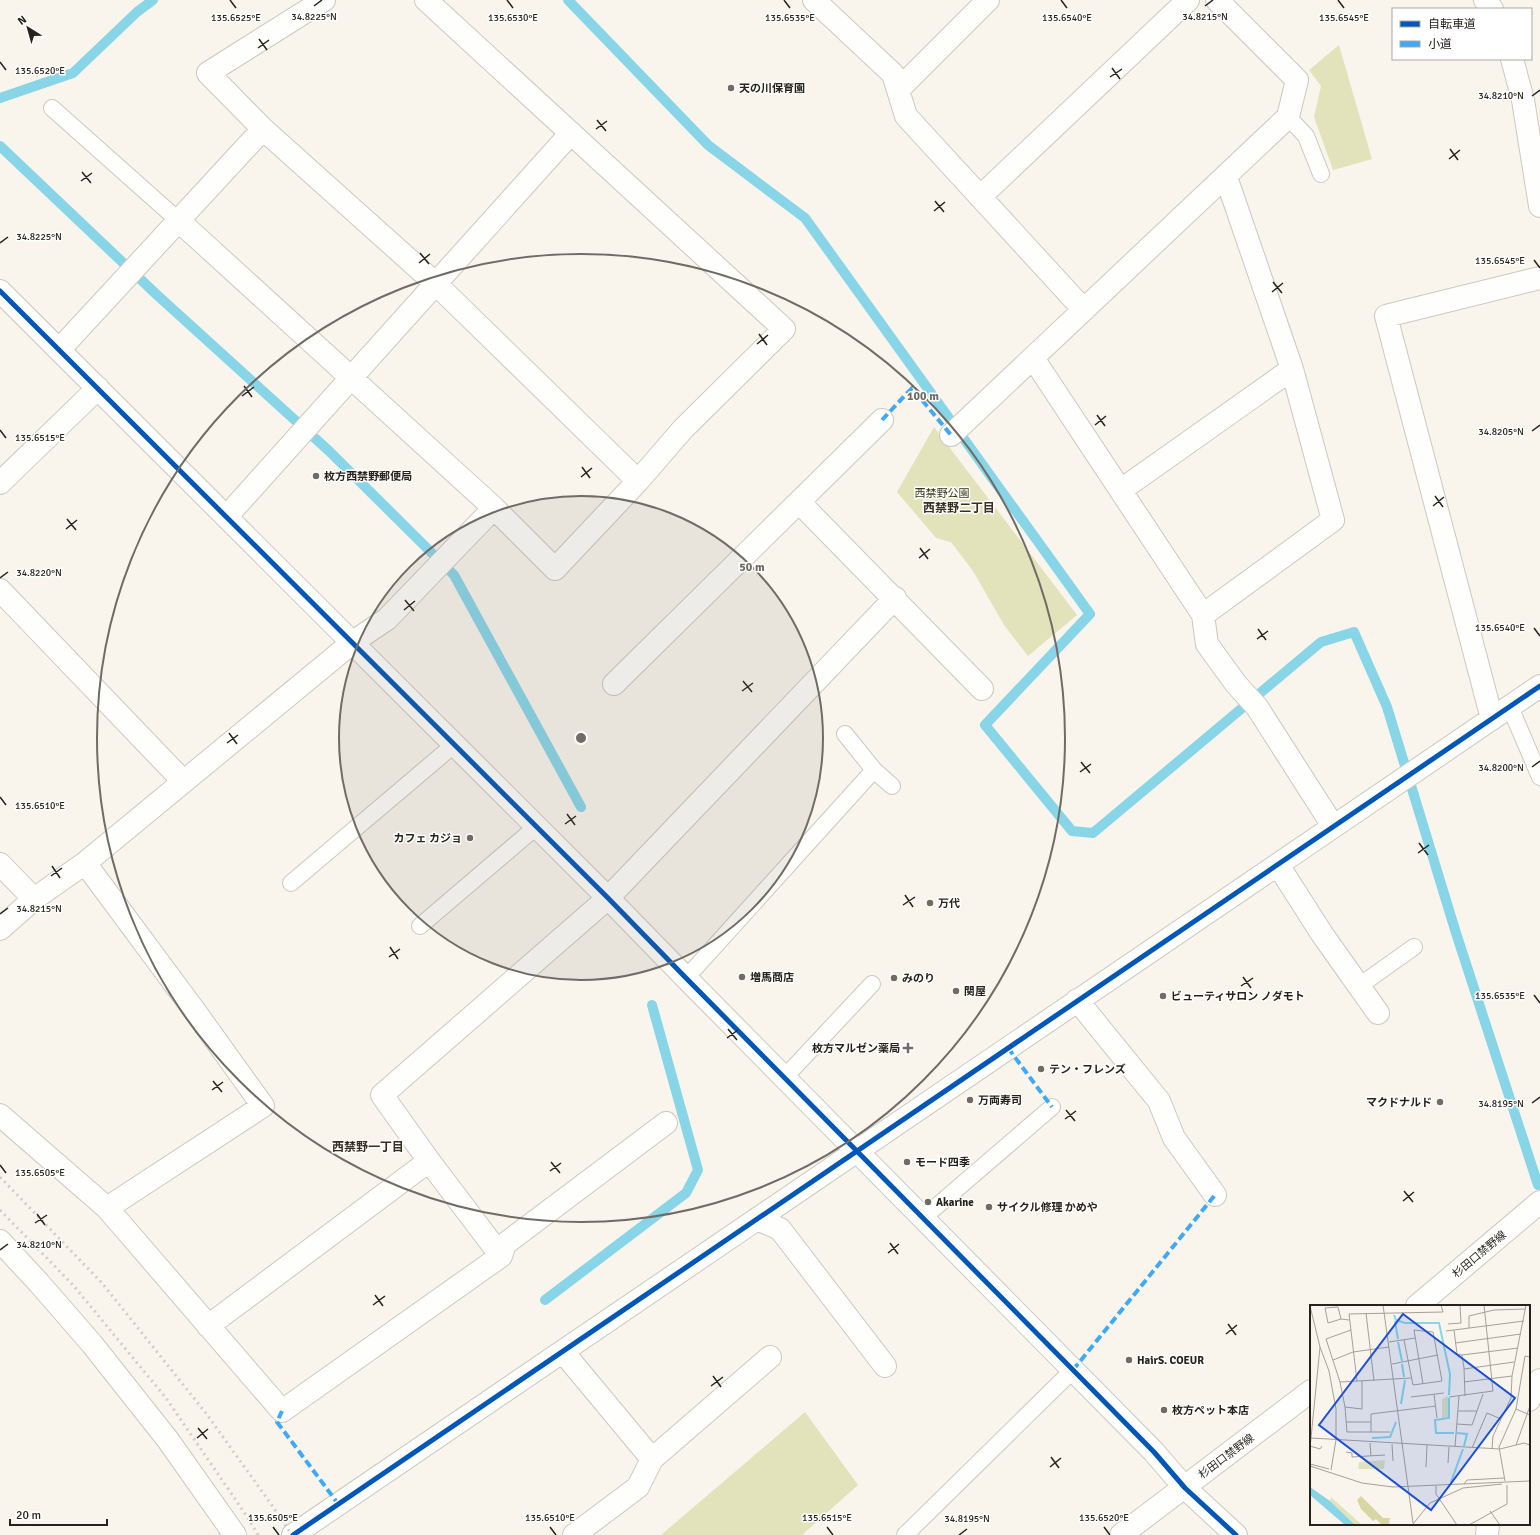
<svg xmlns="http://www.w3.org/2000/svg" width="1540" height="1535" viewBox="0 0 1540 1535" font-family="Signika,'Noto Sans JP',sans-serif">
<rect width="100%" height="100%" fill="#f9f5ed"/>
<path fill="#e2e2bb" d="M1339,45L1372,159L1333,170L1314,117L1321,86L1309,70Z
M934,427L1077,615L1028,656L1004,625L973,571L951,542L936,538L897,492Z
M805,1412L858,1485L802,1535H661Z"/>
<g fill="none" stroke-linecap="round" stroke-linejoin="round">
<path stroke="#88d5e7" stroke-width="10" d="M568,0L708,145L805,218L1090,614L985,725L1072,831L1093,833L1321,642L1354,632L1387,707L1456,933L1538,1185
M0,98L73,73L137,12L153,0
M0,146L156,294L328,450L454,575L581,807
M545,1300L686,1193L698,1170L652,1005"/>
<defs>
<path id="lane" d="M52,108L179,221
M1288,117L1306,136L1321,174
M1510,707L1540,777
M845,734L874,770L892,786
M291,883L455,744
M420,926L536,827
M686,978L874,770
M1359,986L1414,947
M784,1078L872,984
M923,1218L1052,1107
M905,1535L1073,1370"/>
<path id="street" d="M324,0L208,73L263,129L436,284L638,481
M814,0L893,74L906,116L1084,310
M1485,0L1492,9
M1512,59L1523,100L1540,206
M898,90L988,0
M980,197L1188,0
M179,221L494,508L555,569L638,481L683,429L784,329L426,0
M59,350L263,129
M1033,358L1203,615L1207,644L1236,684L1257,707L1333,826
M951,435L1288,117L1297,80L1217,0
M0,483L98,388
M1121,490L1292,369
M799,502L982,689
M227,516L571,133
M0,590L183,781
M1203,615L1333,520L1292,369L1226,177
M614,684L882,420
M1492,719L1386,316L1540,278
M0,864L34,899
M1278,865L1322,934L1378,1013
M0,929L34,899L85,863L353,642L387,619L494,508
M1077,1000L1159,1101L1174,1138L1215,1195
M0,1115L107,1208L263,1106L194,1010L85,863
M107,1208L282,1411L501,1256L505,1244L666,1123
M757,1219L780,1229L885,1366
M0,1241L39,1283L92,1344L168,1440L235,1535
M501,1256L429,1161L382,1095L608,898L895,598
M208,1326L429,1161
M563,1352L652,1459
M293,1535L1540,686
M574,1535L638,1487L652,1459L770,1357"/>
<path id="secondary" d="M0,291L608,898L686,978L1154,1452L1185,1488L1236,1535
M1417,1306L1540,1202
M1529,1400L1540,1380
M1121,1535L1311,1391
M1487,1535L1488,1524"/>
</defs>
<use href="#lane" stroke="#cbc8c0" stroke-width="18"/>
<use href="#street" stroke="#cbc8c0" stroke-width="24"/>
<use href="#secondary" stroke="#cbc8c0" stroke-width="24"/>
<use href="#lane" stroke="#fefefc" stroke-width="16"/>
<use href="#street" stroke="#fefefc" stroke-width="22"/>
<use href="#secondary" stroke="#fefefc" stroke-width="22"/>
<path stroke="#cecdcb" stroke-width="3" stroke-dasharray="2 4" stroke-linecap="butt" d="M0,1177L102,1283L205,1412L271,1504L292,1535
M0,1210L73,1285L166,1398L246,1515L258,1535"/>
<path stroke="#3fa9f5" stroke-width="4" stroke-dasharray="8 4" stroke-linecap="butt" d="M882,420L912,388L951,435
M1008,1048L1052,1107
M1073,1370L1215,1195
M282,1411L277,1422L339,1505"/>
<defs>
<path id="cycleway" d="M0,291L608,898L686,978L1154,1452L1185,1488L1236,1535
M293,1535L1540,686"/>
</defs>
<use href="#cycleway" stroke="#fff" stroke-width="8"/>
<use href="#cycleway" stroke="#0057b8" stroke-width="5"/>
</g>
<path fill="none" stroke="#27231c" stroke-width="1.5" d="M230,0L236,8M507,0L513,8M784,0L790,8M1061,0L1067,8M1338,0L1344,8M314,6L322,0M1205,6L1213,0M259,39L267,50M258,48L269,40M0,62L6,70M1112,68L1120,79M1110,77L1122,69M1532,96L1540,90M597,120L606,131M596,129L607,121M1450,149L1458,160M1449,159L1460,150M82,172L91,183M81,181L92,173M935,201L944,212M934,211L945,202M0,243L8,237M420,253L429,264M1534,260L1540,268M419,263L430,254M1273,282L1282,293M1272,292L1283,283M759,334L767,345M757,344L768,335M244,386L252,397M242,396L254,387M1097,415L1105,426M1095,425L1106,416M0,430L6,438M1532,431L1540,425M582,467L590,478M581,477L592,468M1435,496L1443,507M1433,506L1444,497M67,519L76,530M66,529L77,520M920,548L928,559M919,558L930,549M0,578L8,572M405,600L414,611M404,610L415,601M1534,628L1540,636M1258,629L1266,640M1257,639L1268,631M743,681L752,692M742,691L753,683M229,733L237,744M227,743L238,735M1081,762L1090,773M1532,767L1540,761M1080,772L1091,764M0,797L6,805M567,814L575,825M565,824L576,816M1419,843L1428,855M1418,853L1429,845M52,866L60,878M51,876L62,868M905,895L913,907M903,905L915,897M0,914L8,908M390,947L398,959M389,957L400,949M1243,977L1251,988M1241,986L1253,978M1534,995L1540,1003M728,1029L737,1040M727,1038L738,1030M213,1081L222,1092M212,1090L223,1082M1532,1103L1540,1097M1066,1110L1075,1121M1065,1119L1076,1111M551,1162L560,1173M0,1165L6,1173M550,1171L561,1163M1404,1191L1413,1202M1403,1201L1414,1192M37,1214L45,1225M35,1223L47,1215M890,1243L898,1254M0,1250L8,1244M888,1253L899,1244M375,1295L383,1306M373,1305L385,1296M1228,1324L1236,1335M1226,1334L1237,1325M713,1376L721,1387M711,1386L723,1377M198,1428L207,1439M197,1438L208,1429M1051,1457L1059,1468M1050,1467L1061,1458M273,1527L279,1535M550,1527L556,1535M827,1527L833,1535M1104,1527L1110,1535M959,1535L967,1529"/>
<circle cx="581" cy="738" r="242" fill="#706c65" fill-opacity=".12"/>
<g fill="none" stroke="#706c65" stroke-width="2">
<circle cx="581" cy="738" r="242"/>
<circle cx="581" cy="738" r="484"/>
</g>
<g fill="#706c65" stroke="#fff" stroke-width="1.5">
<circle cx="731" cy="88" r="4"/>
<circle cx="316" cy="476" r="4"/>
<circle cx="470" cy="838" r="4"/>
<circle cx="930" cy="903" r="4"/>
<circle cx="742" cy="977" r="4"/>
<circle cx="894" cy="978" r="4"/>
<circle cx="956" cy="991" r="4"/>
<circle cx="1163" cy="996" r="4"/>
<path d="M906 1042h4v4h4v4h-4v4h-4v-4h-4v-4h4z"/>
<circle cx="1041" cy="1069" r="4"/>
<circle cx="970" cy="1100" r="4"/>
<circle cx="1440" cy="1102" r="4"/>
<circle cx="907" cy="1162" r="4"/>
<circle cx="928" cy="1202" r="4"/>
<circle cx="989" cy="1207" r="4"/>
<circle cx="1129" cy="1360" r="4"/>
<circle cx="1164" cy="1410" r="4"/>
</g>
<g text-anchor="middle" stroke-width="3" stroke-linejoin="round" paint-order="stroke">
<g font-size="11" font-weight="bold" fill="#27231c" stroke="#fff" text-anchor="start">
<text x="739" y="92">天の川保育園</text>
<text x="324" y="480">枚方西禁野郵便局</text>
<text x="462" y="842" text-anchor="end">カフェ カジョ</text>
<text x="938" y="907">万代</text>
<text x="750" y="981">増馬商店</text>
<text x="902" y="982">みのり</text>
<text x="964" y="995">関屋</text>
<text x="1171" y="1000">ビューティサロン ノダモト</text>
<text x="900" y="1052" text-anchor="end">枚方マルゼン薬局</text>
<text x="1049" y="1073">テン・フレンズ</text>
<text x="978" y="1104">万両寿司</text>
<text x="1432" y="1106" text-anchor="end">マクドナルド</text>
<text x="915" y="1166">モード四季</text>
<text x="936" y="1206">Akarine</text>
<text x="997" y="1211">サイクル修理 かめや</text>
<text x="1137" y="1364">HairS. COEUR</text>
<text x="1172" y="1414">枚方ペット本店</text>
</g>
<g font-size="11" fill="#373814" stroke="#fff">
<text x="942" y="497">西禁野公園</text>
</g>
<g font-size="11" fill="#27231c" stroke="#fff">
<text transform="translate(1479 1254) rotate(-40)" y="4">杉田口禁野線</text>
<text transform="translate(1226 1456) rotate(-37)" y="4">杉田口禁野線</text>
</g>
<g font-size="12" font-weight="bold" fill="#372f20" stroke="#fff">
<text x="959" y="512">西禁野二丁目</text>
<text x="368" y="1151">西禁野一丁目</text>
</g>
</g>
<g transform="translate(1310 1305)">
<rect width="220" height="220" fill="#f9f5ed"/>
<path d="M21,192L52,220H45L20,196Z" fill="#e2e2bb"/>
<path d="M51,191L73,213H80L79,220H72L66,214L63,216L51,204L47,195Z" fill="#d6d7a4"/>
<path d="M138,91V112L132,113V94ZM75,155L74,164H48L49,157Z" fill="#e2e2bb"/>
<path d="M0,182L20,196L45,220H35L0,190Z" fill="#88d5e7"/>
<path fill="none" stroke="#88d5e7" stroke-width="2" d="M84,10L86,15L95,18H129L140,69L139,90M85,16L88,34M88,37L92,56M92,59L94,72M139,93V113L125,115L126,128H144M91,99L95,75M147,128L157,129L154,141M62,133L80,132L86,117M141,177L153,144"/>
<path fill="none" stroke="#a5a199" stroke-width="1" d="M73,0L103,218M0,1L10,42L0,143M56,8L64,76M31,14L28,2L15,3L18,18L31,14L39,15M138,19L151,18L150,0M159,23V11L184,5L216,4M41,25L16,34L30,77L101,73M144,25L147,49L152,50L154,63L155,91M136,26L214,16M94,35L103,80L132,76L123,27L104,25L113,79M79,37L105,33M145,38L211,29M10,42L19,66L26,104V135L21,165M152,50L208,43M23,55L43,47L79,42M82,59L128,50M154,64L204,57M47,76L39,9L133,7L131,0M30,77L35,102L52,104V76M154,77L202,71M124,89L127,113M101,92L134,88M139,92L183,86L174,0M35,102L37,127H80M206,104L220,110M148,106H167M36,117H61M147,119L162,120L173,89M61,127V109L126,101M1,133L190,144L214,138L220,140M60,138L61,151M82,139L83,156M206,140L220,101M0,141L10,144L12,141M145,142L149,91M162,143L177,108L191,114M182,144L183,131L201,93L202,71L216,0M36,147L42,148V152L75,150M138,158L139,142M0,159L19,164M0,161L52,178L83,182L220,176M116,162L117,140M195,176L189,142L206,104L215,51L220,52M154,179L157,175L194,173M126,181V189L147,220M180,206L190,220M103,219L120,198L129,194L153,183L192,179M159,220L197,199V180"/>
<path fill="#1d4ed8" fill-opacity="0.15" stroke="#1d4ed8" stroke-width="2" d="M93,9L205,93L121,205L9,120Z"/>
<rect width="220" height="220" fill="none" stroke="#27231c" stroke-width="2"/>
</g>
<g font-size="10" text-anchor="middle" fill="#27231c" stroke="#fff" stroke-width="3" stroke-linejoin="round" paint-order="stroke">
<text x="314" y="20">34.8225°N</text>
<text x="1205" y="20">34.8215°N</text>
<text x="236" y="21">135.6525°E</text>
<text x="513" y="21">135.6530°E</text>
<text x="790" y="21">135.6535°E</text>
<text x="1067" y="21">135.6540°E</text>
<text x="1344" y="21">135.6545°E</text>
<text x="40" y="74">135.6520°E</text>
<text x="1501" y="99">34.8210°N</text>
<text x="39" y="240">34.8225°N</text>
<text x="1500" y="264">135.6545°E</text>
<text x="1501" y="435">34.8205°N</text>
<text x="40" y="441">135.6515°E</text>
<text x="39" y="576">34.8220°N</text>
<text x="1500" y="631">135.6540°E</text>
<text x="1501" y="771">34.8200°N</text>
<text x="40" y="809">135.6510°E</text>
<text x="39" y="912">34.8215°N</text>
<text x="1500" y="999">135.6535°E</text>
<text x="1501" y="1107">34.8195°N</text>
<text x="40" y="1176">135.6505°E</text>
<text x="39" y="1248">34.8210°N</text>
<text x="273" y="1521">135.6505°E</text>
<text x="550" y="1521">135.6510°E</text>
<text x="827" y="1521">135.6515°E</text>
<text x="1104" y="1521">135.6520°E</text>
<text x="967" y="1522">34.8195°N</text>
</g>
<circle cx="581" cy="738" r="6" fill="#706c65" stroke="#fff" stroke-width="2"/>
<g font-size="12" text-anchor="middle" font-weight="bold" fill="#706c65" stroke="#fff" stroke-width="3" stroke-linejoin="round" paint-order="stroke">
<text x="923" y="400">100 m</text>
<text x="752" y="571">50 m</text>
</g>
<rect x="1392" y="8" width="140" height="52" fill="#ffffff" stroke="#a9a7a4"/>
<rect x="1400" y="21" width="20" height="6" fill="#0057b8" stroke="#a9a7a4"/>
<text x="1428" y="28" font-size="12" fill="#27231c">自転車道</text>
<rect x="1400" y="41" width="20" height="6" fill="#3fa9f5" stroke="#a9a7a4"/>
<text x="1428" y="48" font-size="12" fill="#27231c">小道</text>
<g transform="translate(28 28) rotate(323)" stroke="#ffffff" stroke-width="3" paint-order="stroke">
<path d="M0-3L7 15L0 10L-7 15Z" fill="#27231c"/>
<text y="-6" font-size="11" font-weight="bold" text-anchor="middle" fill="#27231c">N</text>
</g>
<path d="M10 1519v6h97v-6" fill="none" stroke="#27231c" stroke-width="2"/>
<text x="16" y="1519" font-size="12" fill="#27231c" stroke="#ffffff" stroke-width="3" paint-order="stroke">20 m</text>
</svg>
